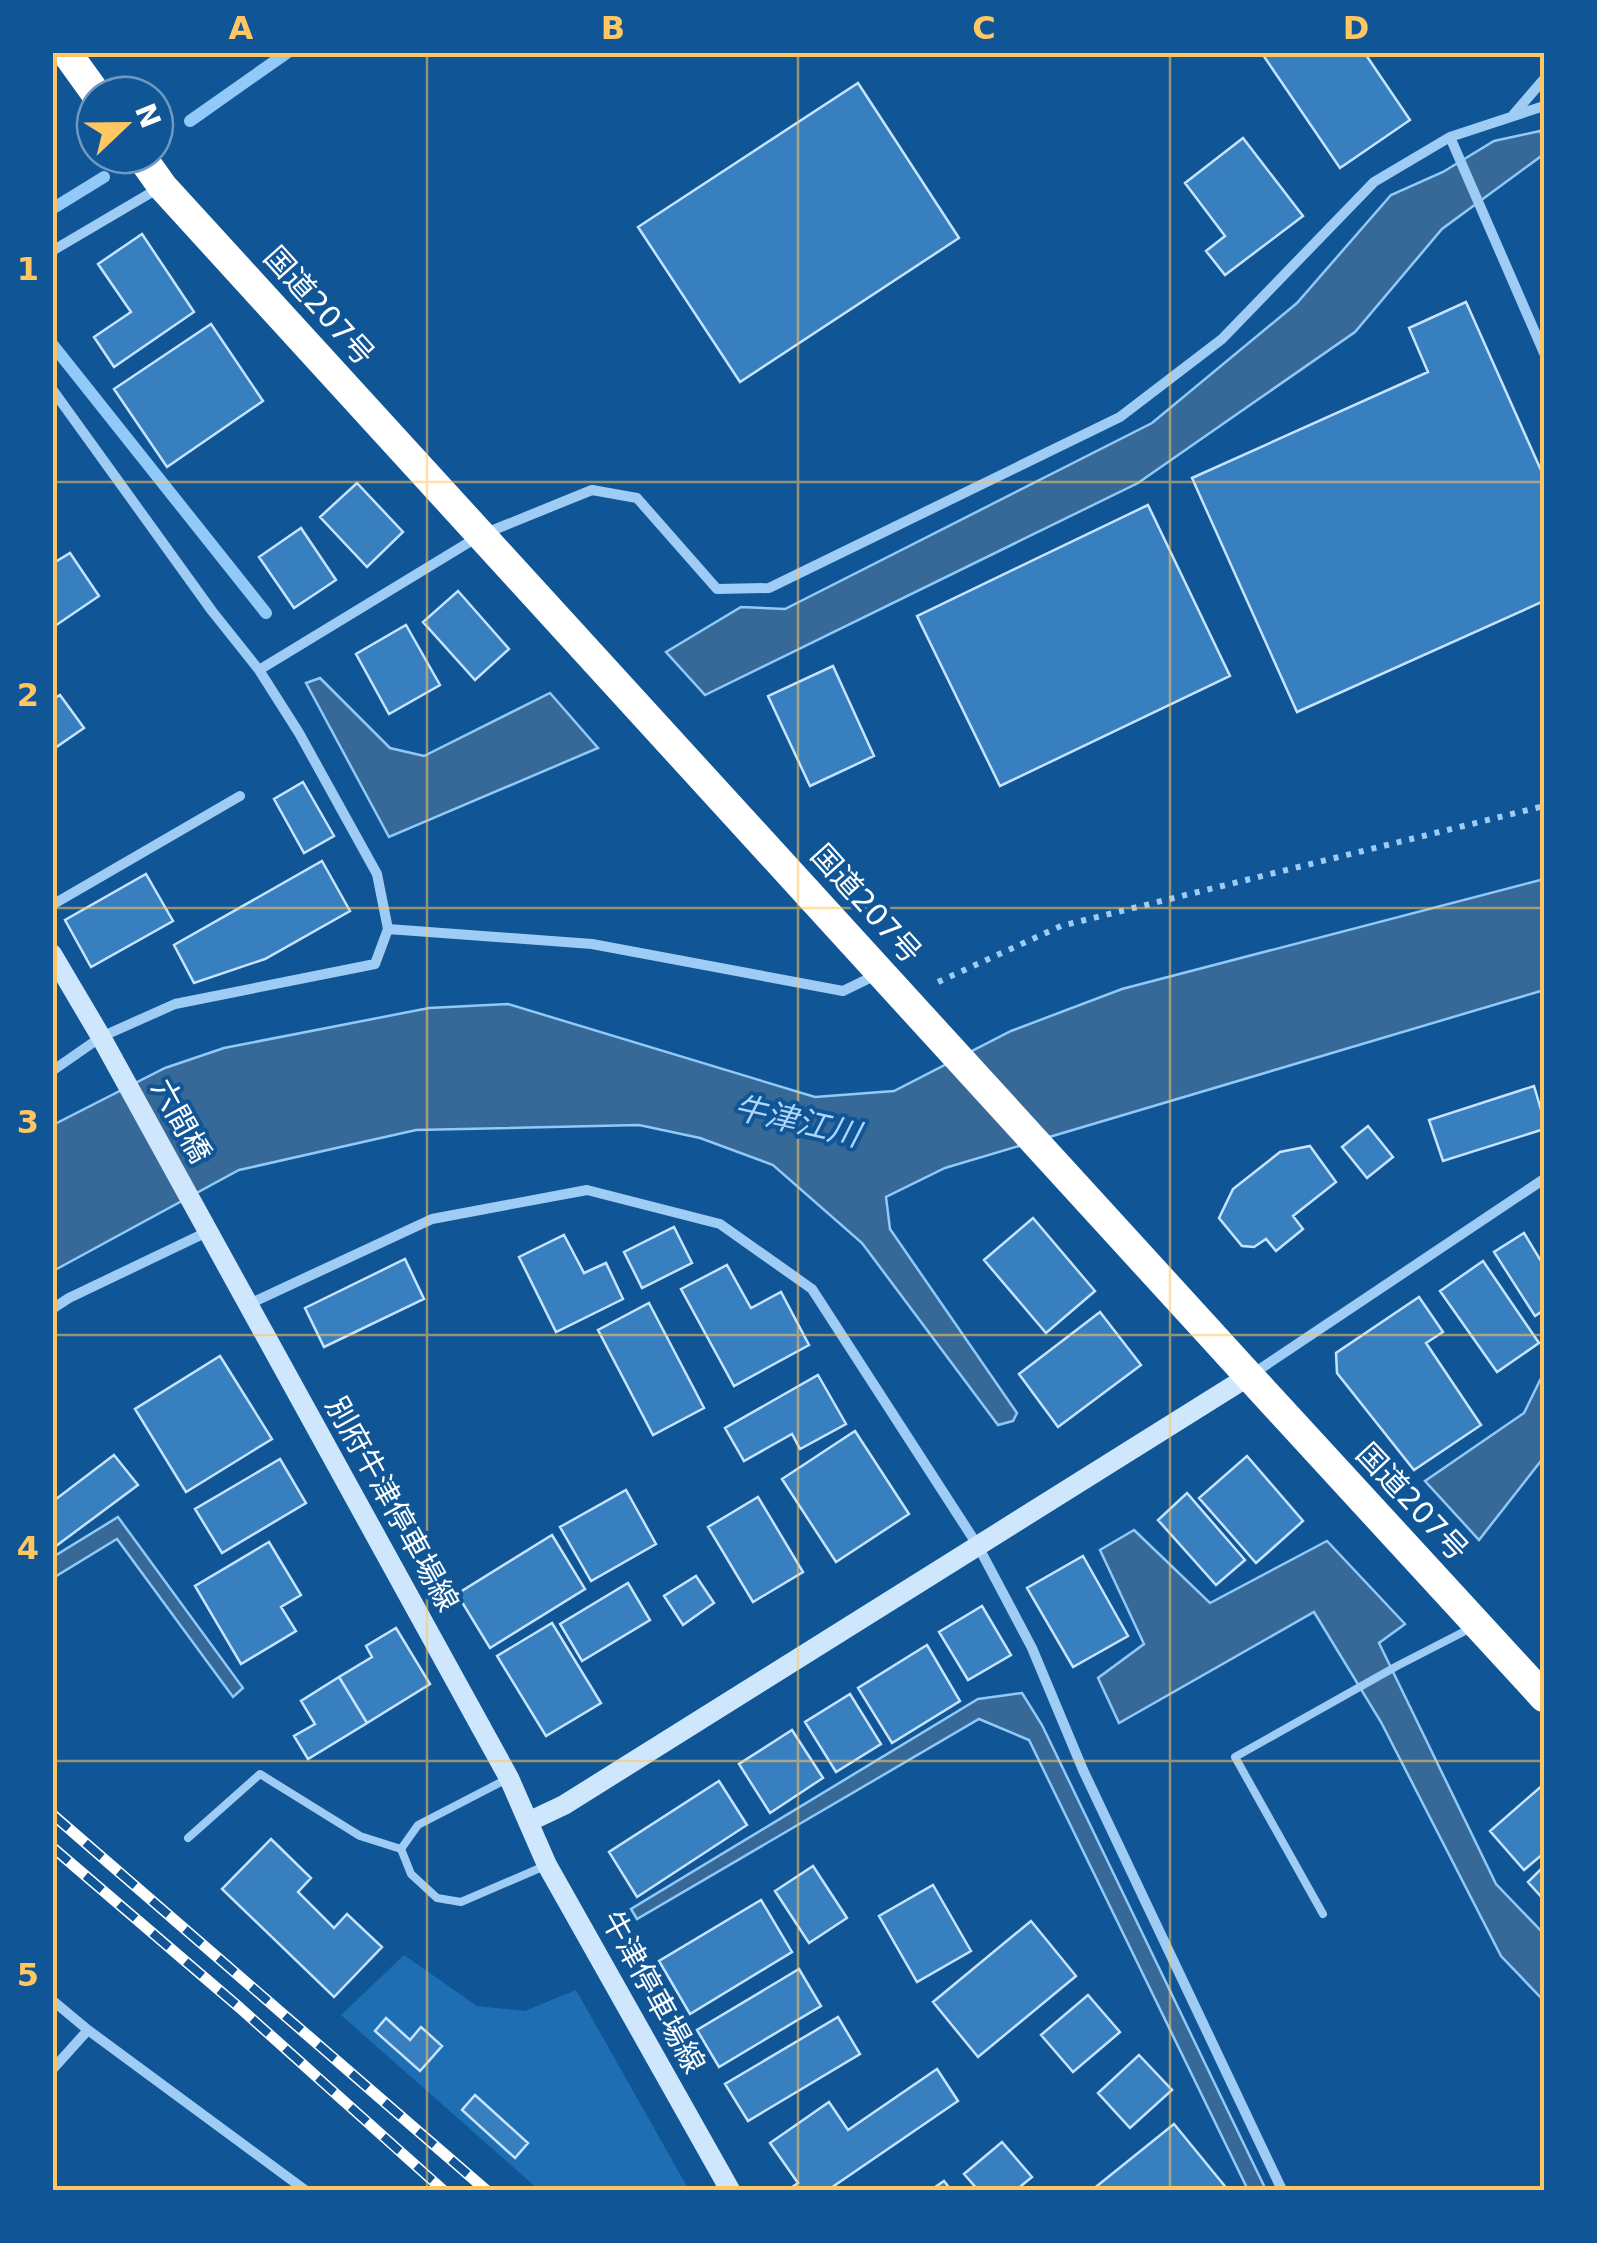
<svg xmlns="http://www.w3.org/2000/svg" width="1597" height="2243" viewBox="0 0 1597 2243" font-family="'DejaVu Sans','Noto Sans JP',sans-serif">
<rect width="100%" height="100%" fill="#105596"/>
<path fill="#1e6eb4" d="M404,1955L477,2006L525,2011L576,1990L689,2190H539L341,2015Z"/>
<path fill="#376998" stroke="#91c9f8" stroke-width="2.5" d="M1540,131L1544,142V154L1442,229L1355,332L1138,483L705,695L666,652L741,607L785,609L1152,423L1297,303L1391,195L1443,172L1494,141Z
M320,678L390,748L424,756L550,693L598,748L389,837L306,683Z
M1544,879V990L945,1168L886,1197L890,1229L1017,1413L1013,1421L998,1425L862,1243L773,1165L700,1138L639,1125L416,1130L239,1170L53,1271V1125L165,1068L224,1048L429,1008L508,1004L815,1097L894,1091L1011,1031L1122,989Z
M1544,1372V1457L1479,1540L1425,1481L1524,1413Z
M118,1517L243,1688L233,1697L117,1539L53,1578V1557Z
M1134,1530L1210,1603L1327,1541L1405,1624L1379,1643L1496,1884L1544,1934V2001L1501,1956L1381,1722L1314,1612L1119,1723L1098,1678L1144,1644L1100,1550Z
M1022,1693L1042,1725L1266,2190H1248L1029,1740L979,1719L637,1919L631,1909L978,1699Z"/>
<g fill="none" stroke-linecap="round" stroke-linejoin="round">
<path stroke="#91c9f8" stroke-width="12" d="M190,121L288,52
M52,209L104,177
M52,344L266,613"/>
</g>
<path fill="#387fbf" stroke="#c7e4fe" stroke-width="2.5" d="M1261,52H1364L1410,120L1340,168Z
M858,83L959,238L740,382L638,227Z
M1243,138L1303,216L1225,275L1206,251L1225,236L1185,183Z
M142,234L194,312L114,367L94,337L131,312L98,264Z
M1466,302L1544,477V601L1297,712L1192,478L1428,372L1409,328Z
M211,324L263,401L167,467L114,389Z
M357,483L403,532L367,567L320,517Z
M1148,505L1230,676L1000,786L917,616Z
M301,528L336,580L294,608L259,557Z
M70,553L99,596L52,628V564Z
M458,591L509,649L475,680L423,622Z
M406,625L440,685L389,714L356,654Z
M833,666L874,756L810,786L768,696Z
M60,695L84,728L52,750V700Z
M303,782L334,836L304,853L274,799Z
M322,861L350,911L265,959L194,983L174,945Z
M146,874L173,921L91,967L65,920Z
M1534,1086L1544,1120V1129L1443,1161L1429,1120Z
M1368,1126L1393,1157L1367,1178L1342,1147Z
M1310,1146L1336,1182L1293,1216L1303,1229L1276,1251L1266,1239L1254,1247L1242,1246L1219,1218L1233,1189L1280,1152Z
M1033,1218L1095,1291L1046,1333L984,1260Z
M674,1227L692,1263L642,1288L624,1252Z
M1524,1233L1544,1266V1310L1535,1316L1494,1252Z
M564,1235L584,1273L606,1263L623,1299L556,1332L519,1257Z
M405,1259L424,1299L324,1347L305,1308Z
M1483,1261L1539,1343L1497,1372L1440,1291Z
M727,1265L751,1308L781,1292L809,1345L734,1386L681,1289Z
M1419,1297L1443,1332L1426,1343L1481,1425L1414,1470L1337,1373L1336,1353Z
M649,1303L704,1408L653,1435L598,1330Z
M1100,1312L1141,1365L1058,1427L1019,1374Z
M220,1356L272,1439L186,1492L135,1409Z
M818,1375L846,1424L800,1449L792,1434L744,1461L725,1428Z
M855,1431L909,1514L836,1562L782,1479Z
M114,1455L138,1485L52,1549V1502Z
M1247,1456L1303,1521L1256,1563L1199,1498Z
M280,1459L306,1503L222,1553L195,1509Z
M626,1490L656,1544L591,1581L560,1527Z
M1187,1493L1245,1560L1216,1585L1158,1520Z
M758,1497L803,1572L753,1602L708,1527Z
M552,1535L585,1589L490,1648L457,1594Z
M269,1542L301,1595L281,1607L296,1631L241,1664L195,1586Z
M1083,1556L1128,1636L1073,1667L1027,1588Z
M696,1576L714,1603L683,1625L664,1596Z
M628,1583L650,1620L582,1661L560,1624Z
M982,1606L1011,1655L968,1680L939,1632Z
M552,1623L601,1703L546,1736L497,1656Z
M396,1628L430,1684L367,1723L339,1677L372,1657L366,1646Z
M927,1645L960,1701L892,1743L858,1688Z
M339,1677L367,1723L308,1759L294,1736L315,1724L301,1701Z
M850,1694L881,1744L836,1772L805,1722Z
M792,1730L823,1778L770,1813L739,1764Z
M719,1781L747,1825L637,1897L609,1852Z
M1544,1784V1853L1524,1870L1490,1831Z
M271,1839L311,1878L298,1892L334,1928L347,1914L382,1947L334,1997L222,1889Z
M813,1866L847,1918L809,1943L775,1891Z
M1544,1866V1900L1528,1882Z
M933,1885L971,1951L917,1982L879,1916Z
M761,1900L792,1952L690,2014L659,1961Z
M1031,1921L1076,1976L978,2057L933,2002Z
M799,1969L821,2006L719,2067L697,2030Z
M1088,1995L1120,2032L1073,2072L1041,2035Z
M838,2017L860,2054L748,2121L725,2084Z
M386,2018L410,2040L421,2027L442,2046L420,2071L375,2031Z
M1139,2055L1172,2090L1130,2128L1098,2093Z
M937,2069L958,2101L828,2190H792L791,2188L798,2183L770,2143L829,2102L848,2130Z
M475,2095L528,2143L515,2158L462,2110Z
M1174,2124L1228,2190H1092Z
M1002,2142L1032,2177L1016,2190H978L964,2174Z
M944,2181L951,2190H931Z"/>
<g fill="none" stroke-linecap="round" stroke-linejoin="round">
<path stroke="#9fccf4" stroke-width="6" stroke-dasharray="5 8" stroke-linecap="butt" d="M938,982L1061,926L1544,806"/>
<path stroke="#9fccf4" stroke-width="8" d="M507,1779L418,1825L401,1849L411,1874L437,1898L461,1902L547,1865
M188,1838L260,1774L360,1836L401,1849
M1323,1914L1235,1757L1397,1666L1473,1627"/>
<path stroke="#9fccf4" stroke-width="10" d="M1513,115L1544,79
M1450,137L1544,353
M52,251L159,188
M52,389L212,611L259,670L299,733L377,874L388,929L375,964L175,1004L101,1037L52,1071
M259,670L481,535L592,490L637,498L717,589L769,588L1120,417L1222,339L1374,182L1450,137L1544,106
M52,905L240,796
M388,929L592,944L843,991L878,974
M249,1304L432,1219L587,1190L720,1224L812,1289L978,1546L1032,1648L1083,1770L1282,2190
M52,1309L69,1298L207,1232
M1254,1373L1544,1179
M52,2000L88,2030L305,2190
M52,2070L88,2030"/>
<path stroke="#cfe7fd" stroke-width="20" d="M52,954L101,1037L509,1778L547,1865L730,2190
M528,1822L564,1805L1249,1376"/>
<path stroke="#fff" stroke-width="30" d="M66,52L97,95
M140,155L162,186L1249,1376L1544,1697"/>
<defs>
<path id="rail" d="M52,1814L486,2190
M52,1847L240,2008L443,2190"/>
</defs>
<use href="#rail" stroke="#fff" stroke-width="11"/>
<use href="#rail" stroke="#105596" stroke-width="8" stroke-dasharray="22" stroke-linecap="butt"/>
</g>
<path fill="none" stroke="#ffc662" stroke-width="2.5" stroke-opacity="0.55" d="M427,52V2190M798,52V2190M1170,52V2190M52,482H1544M52,908H1544M52,1335H1544M52,1761H1544"/>
<g text-anchor="middle" stroke-width="8" stroke-linejoin="round" paint-order="stroke">
<g font-size="30" fill="#fff" stroke="#105596">
<text transform="translate(319 306) rotate(48)" y="10">国道207号</text>
<text transform="translate(866 904) rotate(48)" y="10">国道207号</text>
<text transform="translate(181 1121) rotate(61)" y="10">六間橋</text>
<text transform="translate(1412 1502) rotate(47)" y="10">国道207号</text>
<text transform="translate(392 1504) rotate(61)" y="10">別府牛津停車場線</text>
<text transform="translate(653 1992) rotate(61)" y="10">牛津停車場線</text>
</g>
<g font-size="32" font-style="italic" fill="#acd6fb" stroke="#105596">
<text transform="translate(797 1121) rotate(13)" y="11">牛津江川</text>
</g>
</g>
<rect width="1597" height="2243" fill="none" stroke="#105596" stroke-width="110"/>
<g transform="translate(125 125) rotate(68)"><circle r="48" fill="#105596" stroke="#7099c0" stroke-width="2.5"/>
<path d="M0-8L18 38L0 25L-18 38Z" fill="#ffc662"/>
<text y="-15" font-size="28" font-weight="bold" text-anchor="middle" fill="#ffffff">N</text>
</g>
<rect x="55" y="55" width="1487" height="2133" fill="none" stroke="#ffc662" stroke-width="4"/>
<g font-size="32" text-anchor="middle" font-weight="bold" fill="#ffc662">
<text x="241" y="39">A</text>
<text x="613" y="39">B</text>
<text x="984" y="39">C</text>
<text x="1356" y="39">D</text>
<text x="28" y="280">1</text>
<text x="28" y="706">2</text>
<text x="28" y="1133">3</text>
<text x="28" y="1559">4</text>
<text x="28" y="1986">5</text>
</g>
</svg>
